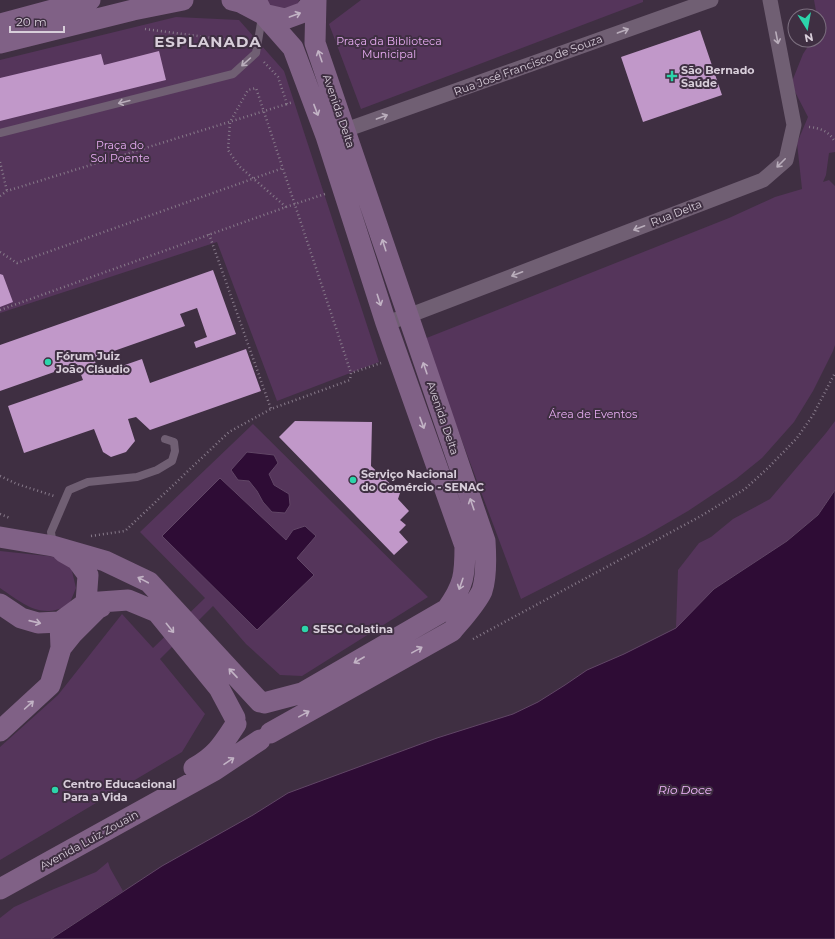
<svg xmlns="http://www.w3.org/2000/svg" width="835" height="939" viewBox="0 0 835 939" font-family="Montserrat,sans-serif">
<rect width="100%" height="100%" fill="#3f2f42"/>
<path fill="#55355b" d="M262,0H299L298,4L276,11Z
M361,0H643V2L361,109L329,24Z
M814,0H835V152L829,153L826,175L823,182L829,180L835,186V345L833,351L813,391L794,422L762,458L736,479L688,511L645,536L521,599L424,339L729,218L775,197L802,189L797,143L808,117L791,84L803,54L812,40H819V16H815L816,11Z
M176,17L239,20L284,71L379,362L277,401L217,242L0,313V60Z
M835,421V490L818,515L787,541L676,628L678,570L699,543L711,537L733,519L770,499L826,433Z
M253,424L428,597L302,676L280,675L246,644L213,606L160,659L205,714L182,752L0,860V747L58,695L122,614L153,648L205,598L140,532Z
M0,551L57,557L71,567L76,588L69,605C40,620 24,604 0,588Z
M108,862L110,868L123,891L51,939H0V918L14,907L54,889L96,872Z"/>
<path fill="#2e0c35" stroke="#614666" d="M247,452L274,455L278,463L269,474L274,485L289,494L290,505L285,513L272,512L263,502L257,491L249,481L238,480L231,470Z
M220,478L286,540L293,530L305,526L316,536L297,558L314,575L257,630L162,536Z
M835,490V939H51L162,866L253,815L288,793L437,738L513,714L538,702L565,685L587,670L624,654L676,628L714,589L787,541L818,515Z"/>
<path fill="#c198c9" d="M700,30L722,95L643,122L621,57Z
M159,51L166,80L0,121V78L101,54L104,65Z
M213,270L236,334L196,348L194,342L207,337L197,308L180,314L185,326L94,358L99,374L142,359L150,383L246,349L261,391L150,430L136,417L128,419L135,441L126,452L111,457L103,452L94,429L24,453L8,406L83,380L77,364L0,391V345Z
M0,274L3,275L13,302L0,307Z
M295,421L372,422L371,466L400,493L398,499L409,511L400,520L406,525L399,532L408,542L394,555L279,437Z"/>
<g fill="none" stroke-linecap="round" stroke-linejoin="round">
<path stroke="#877a8a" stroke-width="2.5" stroke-dasharray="1 3" stroke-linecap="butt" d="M145,29L236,41L245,47
M264,62L278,77L287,104L293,102
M809,127C820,128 829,131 835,142
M0,162L7,191
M0,196L7,191L287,104
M286,207L239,166L228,150L230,122L248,90L256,88L351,373
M209,234L271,409
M0,252L17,263L283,168
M0,310L286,207L325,194
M0,476L17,484L54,496
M0,514L10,518
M91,536L125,531L229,432L271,409L350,380L351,373L381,363
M473,639L701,516L745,489L769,467L797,438L813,415L835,373"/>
<path stroke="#705f73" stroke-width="8" d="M0,133L233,74L256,53L262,17
M53,546L51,532L69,490L88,482L137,477L157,470L172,461L175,451L174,442L165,439"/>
<path stroke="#705f73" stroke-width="15" d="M337,133L711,0
M386,323L408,316L763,180L786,160L794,125L770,0"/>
<path stroke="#806186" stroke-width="21" d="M232,0L240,2L263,14L285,19L304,12L314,0
M256,0L263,14L293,48L326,136L386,323L465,546C465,575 464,585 447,609L302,693L264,703
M0,24L90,0
M0,43L133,10L183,0
M0,537L53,546L105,561L149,582L260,702
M63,552L77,560L88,575L86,603
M0,604L21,618L38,623L60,622L86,603L128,600L157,612L219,688L235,718
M61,648L73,633L98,608L101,607
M0,731L50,685L61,648L60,622
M270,733L452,631C462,619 476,604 482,591C487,576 486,556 485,541L315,43L316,0
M194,768C216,756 223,744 236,724
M0,889L215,770L260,740"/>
</g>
<defs><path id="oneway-shaft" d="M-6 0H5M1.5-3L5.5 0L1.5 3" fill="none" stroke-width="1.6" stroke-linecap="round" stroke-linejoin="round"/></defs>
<g stroke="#c2b3c5">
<use href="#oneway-shaft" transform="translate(295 15) rotate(-20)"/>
<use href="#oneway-shaft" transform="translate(320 56) rotate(-109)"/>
<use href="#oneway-shaft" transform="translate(316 110) rotate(69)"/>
<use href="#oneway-shaft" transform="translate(384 245) rotate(-108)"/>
<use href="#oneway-shaft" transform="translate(379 300) rotate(72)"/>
<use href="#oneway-shaft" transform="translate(425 368) rotate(-109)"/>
<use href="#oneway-shaft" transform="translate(422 423) rotate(70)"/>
<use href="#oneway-shaft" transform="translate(472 504) rotate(-109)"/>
<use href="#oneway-shaft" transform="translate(143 580) rotate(-152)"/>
<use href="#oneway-shaft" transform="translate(461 584) rotate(109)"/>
<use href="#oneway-shaft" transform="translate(35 622) rotate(13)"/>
<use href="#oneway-shaft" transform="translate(170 628) rotate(51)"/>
<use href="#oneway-shaft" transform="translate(417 650) rotate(-29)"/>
<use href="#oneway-shaft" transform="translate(359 660) rotate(150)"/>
<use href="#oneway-shaft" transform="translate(233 673) rotate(-133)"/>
<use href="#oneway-shaft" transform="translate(29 705) rotate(-42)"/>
<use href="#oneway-shaft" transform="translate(304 714) rotate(-29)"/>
<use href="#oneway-shaft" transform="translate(229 761) rotate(-34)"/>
</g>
<g stroke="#b9adbb">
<use href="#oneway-shaft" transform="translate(623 31) rotate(-20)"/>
<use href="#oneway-shaft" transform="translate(777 38) rotate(79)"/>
<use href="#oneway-shaft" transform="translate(246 62) rotate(138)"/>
<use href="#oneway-shaft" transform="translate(124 102) rotate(166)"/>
<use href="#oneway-shaft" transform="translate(382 117) rotate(-20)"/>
<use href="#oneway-shaft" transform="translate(781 163) rotate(135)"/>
<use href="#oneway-shaft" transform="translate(639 228) rotate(159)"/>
<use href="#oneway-shaft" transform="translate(517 274) rotate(159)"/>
</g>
<g fill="#2cd5ab" stroke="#3f2f42" stroke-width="1.5">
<path d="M670 70h4v4h4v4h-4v4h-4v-4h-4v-4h4z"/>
<circle cx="48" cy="362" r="4"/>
<circle cx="353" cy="480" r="4"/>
<circle cx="305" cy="629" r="4"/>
<circle cx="55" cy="790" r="4"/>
</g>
<g text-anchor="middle" stroke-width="4" stroke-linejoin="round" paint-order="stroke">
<g font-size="11" fill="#e8adf3" stroke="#3f2f42">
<text x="389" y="45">Praça da Biblioteca<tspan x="389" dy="13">Municipal</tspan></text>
<text x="120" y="149">Praça do<tspan x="120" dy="13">Sol Poente</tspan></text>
<text x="593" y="418">Área de Eventos</text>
</g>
<g font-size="11" fill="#d8ceda" stroke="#3f2f42">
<text transform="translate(528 65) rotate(-20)" y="4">Rua José Francisco de Souza</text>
<text transform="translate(339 111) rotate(71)" y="4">Avenida Delta</text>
<text transform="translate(676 213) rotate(-21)" y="4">Rua Delta</text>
<text transform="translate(443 418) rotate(71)" y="4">Avenida Delta</text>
<text transform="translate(89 840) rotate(-29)" y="4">Avenida Luiz Zouain</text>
</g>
<g font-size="11" font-weight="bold" fill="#d8ceda" stroke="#3f2f42" text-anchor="start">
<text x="681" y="74">São Bernado<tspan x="681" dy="13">Saúde</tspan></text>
<text x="56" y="360">Fórum Juiz<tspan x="56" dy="13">João Cláudio</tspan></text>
<text x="361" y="478">Serviço Nacional<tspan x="361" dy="13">do Comércio - SENAC</tspan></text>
<text x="313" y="633">SESC Colatina</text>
<text x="63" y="788">Centro Educacional<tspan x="63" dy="13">Para a Vida</tspan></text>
</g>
<g font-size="12" font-style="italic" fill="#f2b7fd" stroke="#3f2f42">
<text x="685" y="794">Rio Doce</text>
</g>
<g font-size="15" font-weight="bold" letter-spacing="1" fill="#d8ceda" stroke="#3f2f42">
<text x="208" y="47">ESPLANADA</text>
</g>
</g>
<g transform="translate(807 28) rotate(169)"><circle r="19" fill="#3f2f42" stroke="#7c6f7f"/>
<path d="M0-3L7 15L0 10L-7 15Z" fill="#2cd5ab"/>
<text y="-6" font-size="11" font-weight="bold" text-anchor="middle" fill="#d8ceda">N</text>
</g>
<path d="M10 26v6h54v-6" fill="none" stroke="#d8ceda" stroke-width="2"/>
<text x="16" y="26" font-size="12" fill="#d8ceda" stroke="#3f2f42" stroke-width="3" paint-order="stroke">20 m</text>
</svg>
